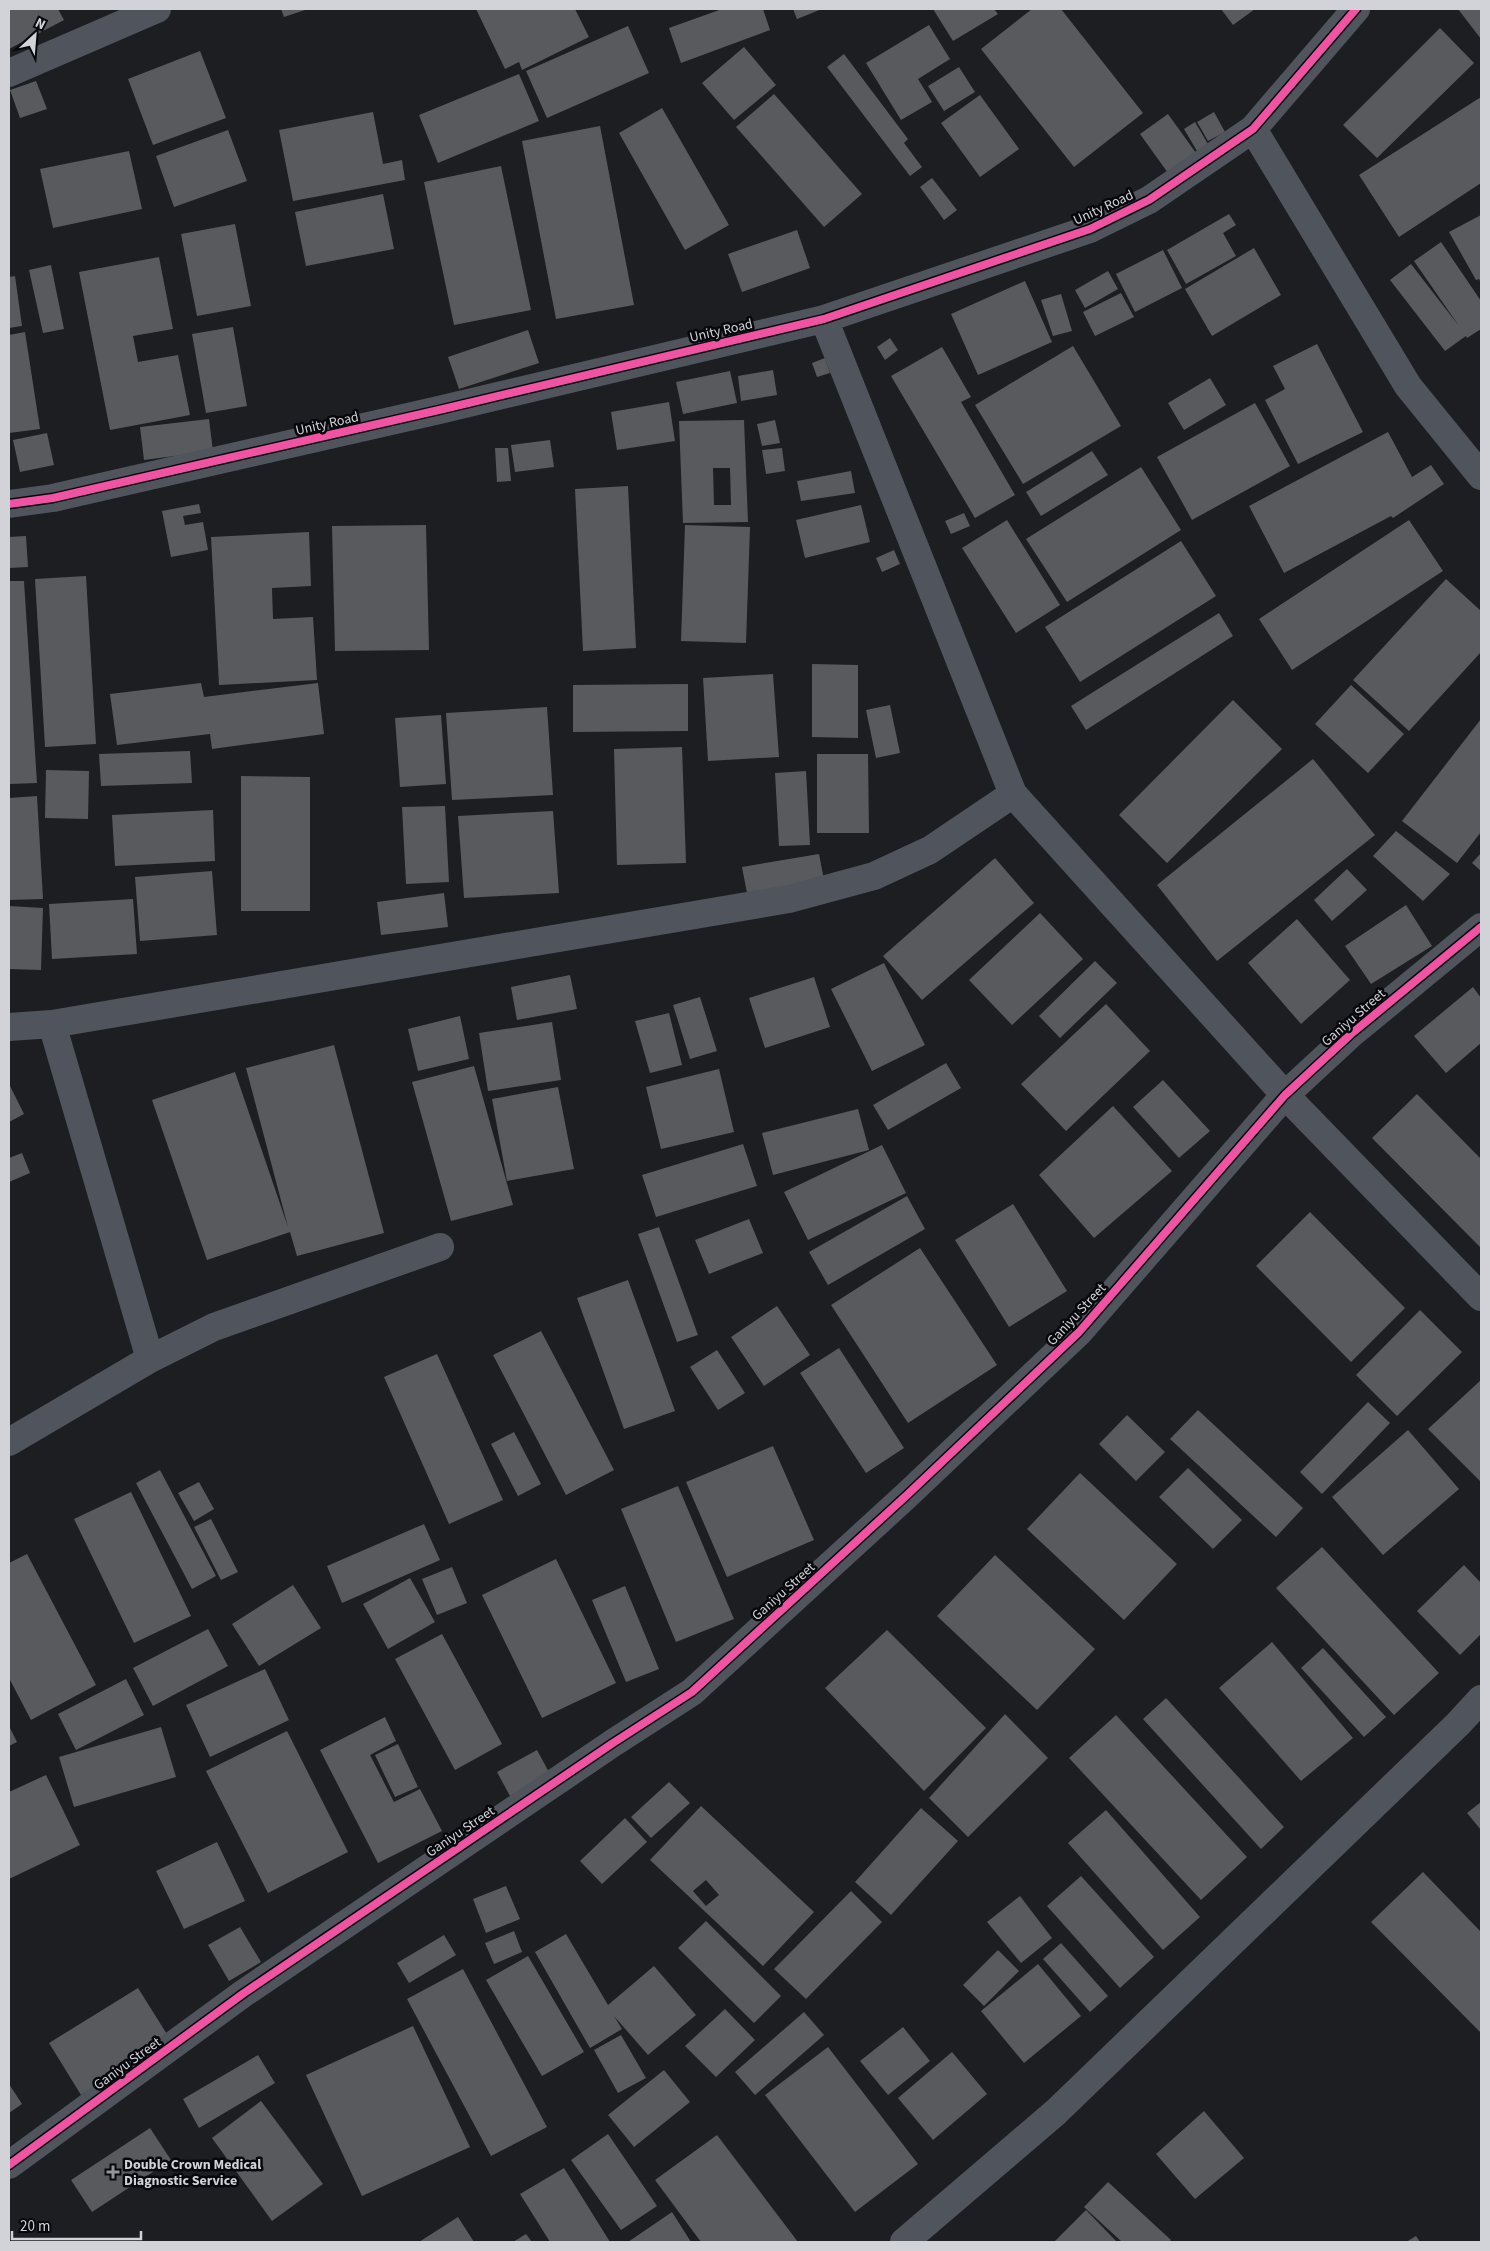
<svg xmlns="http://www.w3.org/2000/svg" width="1490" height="2251" viewBox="0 0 1490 2251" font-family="'Source Sans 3',sans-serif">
<rect width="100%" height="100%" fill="#1d1e22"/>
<path fill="#585a5d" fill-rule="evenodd" d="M9,9H58L64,20L9,49Z
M281,9H308L284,17Z
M476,9H575L589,37L522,70L519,62L505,69Z
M722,9H763L770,30L681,63L669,28Z
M793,9H822L797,19Z
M933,9H994L998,14L953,41Z
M1032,9H1061L1143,113L1074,167L981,49Z
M1221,9H1255L1233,25Z
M1458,9H1481V39Z
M929,25L950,59L918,79L932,102L901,120L866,63Z
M628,26L649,73L547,118L526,71Z
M1440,28L1474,63L1377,158L1343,125Z
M744,47L776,85L734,120L702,83Z
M200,51L226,118L153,145L128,79Z
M844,54L908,139L904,143L922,167L910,176L827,67Z
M959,67L975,92L944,111L928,86Z
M519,74L539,121L438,163L419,115Z
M36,81L47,109L20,118L10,90Z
M774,94L862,194L824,227L736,127Z
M980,95L1019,149L980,177L941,123Z
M1481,97V183L1399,237L1359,175Z
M662,108L729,225L685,250L619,133Z
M373,112L383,164L402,160L405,180L293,201L279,130Z
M1214,112L1225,132L1208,141L1197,122Z
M1168,114L1196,153L1168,173L1140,134Z
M1195,122L1208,144L1197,151L1184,129Z
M600,126L634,305L556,319L522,141Z
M228,130L247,181L174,207L156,156Z
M129,151L142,209L53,228L40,169Z
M501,166L531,310L454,325L424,182Z
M932,178L957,210L944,220L920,187Z
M383,194L394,249L306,266L295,212Z
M1229,214L1236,225L1223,233L1236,256L1186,284L1167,250Z
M1481,215V283L1479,279L1476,280L1449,232Z
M235,224L251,306L197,316L181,234Z
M797,230L810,268L742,292L728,254Z
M1441,242L1481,301V329L1467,338L1466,336L1445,351L1390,280L1411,264L1459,326L1414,261Z
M1254,248L1281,295L1212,336L1185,289Z
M1163,250L1182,288L1135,312L1116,274Z
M159,257L173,329L133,336L138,362L178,355L190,415L110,430L79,272Z
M51,265L64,329L43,333L29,270Z
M1108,271L1118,289L1085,308L1075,290Z
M15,276L22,326L9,328V277Z
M1025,281L1052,342L978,375L951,314Z
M1121,293L1134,317L1095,336L1083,312Z
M1061,294L1072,331L1053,336L1041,300Z
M233,327L247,406L206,413L192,334Z
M528,330L539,363L459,389L448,357Z
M25,332L40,429L9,433V335Z
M890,338L898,350L885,360L877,347Z
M1317,344L1363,432L1298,464L1265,400L1285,389L1273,366Z
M1073,346L1121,426L1023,484L975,405Z
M942,347L971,397L961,402L1015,495L975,518L891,376Z
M825,358L830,373L817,377L812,363Z
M773,370L777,395L741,401L738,376Z
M730,371L737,403L683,414L676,382Z
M1210,378L1226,405L1184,430L1168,403Z
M669,402L675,441L617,450L611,412Z
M1255,403L1290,466L1192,520L1157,457Z
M209,419L213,451L144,460L140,427Z
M744,420L748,522L683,523L679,421ZM713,468H730L731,505H714Z
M775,420L780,443L762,446L757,424Z
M1388,432L1412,477L1431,465L1444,484L1393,518L1391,516L1284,573L1249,506Z
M47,433L54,465L20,472L13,440Z
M550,440L554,467L515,472L511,445Z
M495,448H508L511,481L497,482Z
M782,448L785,471L766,474L762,450Z
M1092,451L1108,475L1041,516L1026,492Z
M1141,467L1181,530L1067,602L1026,539Z
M851,471L855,493L801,501L797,481Z
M628,486L636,648L583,651L575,489Z
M199,504L201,513L183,516L185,525L203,522L208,550L171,557L162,511Z
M861,505L870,542L805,558L796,520Z
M964,513L970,526L951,534L945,521Z
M1007,520L1060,605L1016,633L962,548Z
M1409,520L1443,571L1292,670L1259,619Z
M426,525L429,650L335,651L332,526Z
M685,525L750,527L746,643L681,641Z
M309,532L311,586L272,588L273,619L313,617L317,680L219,685L211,537Z
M26,536L28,567L9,568V537Z
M1181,541L1216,596L1080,682L1045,627Z
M894,550L900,564L882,572L876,558Z
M86,576L96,744L45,747L35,579Z
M1446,579L1481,611V652L1409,731L1353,680Z
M9,581H24L37,783L9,784Z
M1219,613L1233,636L1086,730L1071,706Z
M812,664L858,665V738L812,737Z
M773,674L779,757L708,761L703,678Z
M201,683L204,697L318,683L324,734L212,749L210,734L117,745L110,694Z
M688,684V731L573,732V685Z
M1351,685L1404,734L1368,773L1315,724Z
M1233,700L1282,749L1167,863L1119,815Z
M890,705L900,753L876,758L866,710Z
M547,707L553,795L452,800L446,713Z
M441,715L446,784L400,787L395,718Z
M1481,719V832L1457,863L1402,821Z
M682,747L686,863L617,865L614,749Z
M190,751L192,783L101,786L99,754Z
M817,754H868L869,833H817Z
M1313,759L1375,835L1217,961L1157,885Z
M46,770L89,771L88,819L45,818Z
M806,771L810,845L779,846L775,773Z
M241,776L310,777V911H241Z
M37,796L43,899L9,900V798Z
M445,806L449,882L406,884L402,807Z
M213,810L215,861L115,866L112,815Z
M553,811L559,893L464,898L458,816Z
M1396,831L1450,874L1423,901L1373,856Z
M1481,853V871L1472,863Z
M819,854L824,880L747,893L742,867Z
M995,858L1034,903L922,1000L883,956Z
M1347,869L1367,890L1332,921L1314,900Z
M212,871L217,935L140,941L135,877Z
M444,893L448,927L381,935L377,902Z
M133,899L137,954L52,959L49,904Z
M1406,905L1432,946L1371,984L1345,946Z
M9,906L43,908L41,970L9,969Z
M1040,913L1083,959L1012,1025L969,980Z
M1297,919L1350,980L1301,1024L1248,963Z
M1095,961L1117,983L1060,1038L1039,1016Z
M884,963L925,1045L872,1071L831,989Z
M570,975L577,1009L517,1020L511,987Z
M814,977L830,1027L765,1048L749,998Z
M1473,987L1481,998V1043L1446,1073L1414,1036Z
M700,997L717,1051L690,1059L673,1005Z
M1106,1004L1150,1051L1066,1131L1021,1084Z
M669,1013L682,1065L650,1073L635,1021Z
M460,1016L469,1059L418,1071L408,1029Z
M552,1022L561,1080L488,1091L479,1033Z
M334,1045L384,1233L297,1256L290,1232L207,1260L152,1100L235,1072L288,1227L246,1068Z
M946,1063L961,1088L888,1130L873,1105Z
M474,1066L513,1205L451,1221L412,1082Z
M719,1069L734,1132L661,1149L646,1087Z
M1163,1080L1210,1131L1179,1158L1133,1107Z
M9,1084L24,1114L9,1122Z
M558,1087L574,1169L507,1181L492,1099Z
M1417,1094L1481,1159V1248L1372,1138Z
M1113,1106L1172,1171L1094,1238L1039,1175Z
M858,1109L869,1150L773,1175L762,1133Z
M743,1144L757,1186L656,1217L642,1175Z
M882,1145L906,1193L808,1240L784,1192Z
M22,1153L30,1173L9,1182V1158Z
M907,1196L925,1229L828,1285L809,1252Z
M1013,1204L1067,1291L1009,1327L955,1240Z
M1310,1212L1405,1308L1351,1362L1256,1266Z
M749,1219L763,1253L709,1274L695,1240Z
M659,1227L698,1335L677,1342L638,1234Z
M920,1248L997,1365L908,1423L831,1305Z
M628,1280L675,1411L624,1429L577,1298Z
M777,1306L810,1355L764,1386L731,1337Z
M1420,1310L1462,1352L1397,1416L1356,1375Z
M541,1331L614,1470L566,1495L493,1355Z
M839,1348L904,1448L866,1473L800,1373Z
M717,1350L745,1393L718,1410L690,1367Z
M437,1354L503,1500L449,1524L384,1377Z
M1481,1380V1482L1428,1429Z
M1368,1402L1390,1423L1322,1494L1300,1472Z
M1198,1410L1303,1508L1276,1537L1170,1439Z
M1127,1415L1165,1452L1136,1481L1099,1444Z
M1408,1430L1459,1489L1383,1555L1332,1497Z
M514,1432L541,1484L518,1496L491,1444Z
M773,1446L814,1540L727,1577L686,1482Z
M1188,1468L1242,1520L1213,1549L1159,1497Z
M160,1470L216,1576L192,1589L136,1483Z
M1080,1473L1177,1564L1124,1620L1027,1529Z
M199,1482L214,1509L194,1521L178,1493Z
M678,1486L734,1619L676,1642L621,1509Z
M131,1492L191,1616L134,1643L74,1519Z
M211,1519L238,1572L221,1580L194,1527Z
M424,1524L440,1560L342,1603L327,1566Z
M1322,1547L1439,1673L1394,1715L1276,1588Z
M27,1554L96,1685L31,1720L9,1678V1563Z
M995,1555L1095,1649L1037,1710L937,1616Z
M556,1559L616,1683L542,1718L482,1595Z
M1464,1565L1481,1583V1634L1460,1655L1417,1611Z
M452,1567L467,1603L437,1615L422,1579Z
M410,1578L435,1622L388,1649L363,1604Z
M293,1585L321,1628L259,1666L232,1624Z
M625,1586L659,1669L626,1682L592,1600Z
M208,1629L228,1666L153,1706L133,1668Z
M887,1630L986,1728L924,1791L825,1688Z
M442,1634L502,1744L455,1770L395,1659Z
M1272,1642L1353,1738L1301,1781L1219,1688Z
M1323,1648L1386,1717L1364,1737L1301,1668Z
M265,1669L289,1720L210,1757L186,1705Z
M126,1679L144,1715L76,1750L58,1714Z
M1166,1698L1284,1827L1261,1849L1143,1719Z
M1005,1714L1048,1758L968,1837L929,1798Z
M1116,1715L1247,1857L1201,1900L1069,1758Z
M385,1717L396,1741L370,1755L394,1802L420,1789L442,1831L378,1863L320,1750Z
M9,1726L17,1742L9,1746Z
M161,1727L176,1777L74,1807L59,1757Z
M287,1731L348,1852L268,1893L206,1771Z
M398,1744L418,1787L395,1797L375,1755Z
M537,1750L550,1774L510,1796L497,1772Z
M46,1775L80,1845L9,1879V1792Z
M669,1782L690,1803L651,1838L631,1817Z
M1481,1802V1830L1467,1813Z
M701,1806L814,1912L763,1966L650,1860ZM706,1880L719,1895L706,1906L693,1891Z
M921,1808L958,1841L891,1915L855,1882Z
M1106,1810L1200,1917L1163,1950L1068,1843Z
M625,1818L647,1842L602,1884L580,1861Z
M217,1842L245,1901L184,1929L156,1871Z
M1423,1872L1481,1932V2033L1371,1922Z
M1081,1876L1154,1957L1120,1988L1047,1906Z
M506,1886L520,1919L486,1933L473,1899Z
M851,1891L882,1922L806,1999L774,1969Z
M1020,1896L1052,1938L1021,1963L987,1922Z
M706,1921L781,1996L754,2023L678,1948Z
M240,1927L261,1962L229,1981L208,1945Z
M514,1931L522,1952L494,1964L485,1943Z
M566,1934L608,2005L654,1966L696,2015L648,2055L614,2016L622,2029L590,2048L535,1952Z
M444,1935L456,1955L409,1983L397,1963Z
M1061,1943L1108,1996L1090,2012L1043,1959Z
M998,1950L1019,1971L984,2006L963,1985Z
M528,1956L584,2052L542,2076L486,1980Z
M1038,1964L1081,2016L1024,2063L981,2011Z
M463,1969L547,2127L491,2156L407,1999Z
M138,1988L170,2039L81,2095L49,2043Z
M725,2009L755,2040L716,2077L685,2046Z
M804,2012L824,2035L755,2095L735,2072Z
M413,2026L470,2147L362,2196L306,2075Z
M903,2027L930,2061L888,2095L860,2061Z
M621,2035L646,2078L618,2093L594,2050Z
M828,2047L918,2164L855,2212L765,2095Z
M952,2052L987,2094L933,2140L898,2098Z
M258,2055L275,2083L199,2128L183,2099Z
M664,2070L690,2102L634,2147L608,2115Z
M9,2084L22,2104L9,2113Z
M261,2101L323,2184L272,2221L212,2138Z
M1204,2111L1244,2158L1195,2199L1156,2154Z
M150,2128L171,2160L92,2212L71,2180Z
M608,2134L657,2206L621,2230L571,2160Z
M717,2135L798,2242H701L655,2180Z
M564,2168L610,2242H550L520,2194Z
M1108,2182L1171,2240L1169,2242H1122L1084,2207Z
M1086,2210L1117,2242H1054Z
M672,2212L691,2242H628Z
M458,2217L474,2242H419Z
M526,2234L532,2242H513Z
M1416,2236L1420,2242H1406Z"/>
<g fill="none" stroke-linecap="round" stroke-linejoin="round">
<path stroke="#50545c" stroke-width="28" d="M9,73L157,9
M1253,129L1408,386L1481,476
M824,319L1013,794L1285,1095L1481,1297
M9,504L53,498L439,410L824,319L1090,229L1149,200L1253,129L1356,9
M52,1024L150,1359
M9,1027L52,1024L789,899L874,876L930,850L1013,794
M9,1442L150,1359L214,1327L440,1247
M9,2165L244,1993L613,1743L692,1692L907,1495L1079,1332L1285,1095L1351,1034L1481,927
M904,2242L1056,2112L1458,1724L1481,1699"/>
<defs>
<path id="cycleway" d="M9,504L53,498L439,410L824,319L1090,229L1149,200L1253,129L1356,9
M9,2165L244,1993L613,1743L692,1692L907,1495L1079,1332L1285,1095L1351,1034L1481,927"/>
</defs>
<use href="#cycleway" stroke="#06080b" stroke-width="11"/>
<use href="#cycleway" stroke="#f153a3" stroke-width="8"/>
</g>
<path fill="#929499" stroke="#06080b" stroke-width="2" d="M110.5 2164.5h5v5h5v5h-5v5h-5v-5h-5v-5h5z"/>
<g text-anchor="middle" stroke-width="5" stroke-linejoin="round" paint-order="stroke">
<g font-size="14" fill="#d1d3d9" stroke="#06080b">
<text transform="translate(1103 207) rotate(-25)" y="5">Unity Road</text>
<text transform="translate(721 330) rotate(-13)" y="5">Unity Road</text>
<text transform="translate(327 423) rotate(-13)" y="5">Unity Road</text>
<text transform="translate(1353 1017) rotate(-41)" y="5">Ganiyu Street</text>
<text transform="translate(1076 1314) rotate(-47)" y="5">Ganiyu Street</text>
<text transform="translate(783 1591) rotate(-42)" y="5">Ganiyu Street</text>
<text transform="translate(460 1831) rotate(-34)" y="5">Ganiyu Street</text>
<text transform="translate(127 2063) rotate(-36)" y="5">Ganiyu Street</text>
</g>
<g font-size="14" font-weight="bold" fill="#d1d3d9" stroke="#06080b" text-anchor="start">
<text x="124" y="2169">Double Crown Medical<tspan x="124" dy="16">Diagnostic Service</tspan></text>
</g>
</g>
<rect width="1490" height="2251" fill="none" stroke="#d1d3d9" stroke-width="20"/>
<g transform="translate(35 35) rotate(26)" stroke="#06080b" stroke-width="4" paint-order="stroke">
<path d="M0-4L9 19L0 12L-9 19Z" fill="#d1d3d9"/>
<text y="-8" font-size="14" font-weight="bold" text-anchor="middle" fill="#d1d3d9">N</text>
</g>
<path d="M12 2231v8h129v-8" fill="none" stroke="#d1d3d9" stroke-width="2.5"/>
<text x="20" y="2231" font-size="15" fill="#d1d3d9" stroke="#06080b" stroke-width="4" paint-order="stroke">20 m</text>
</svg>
